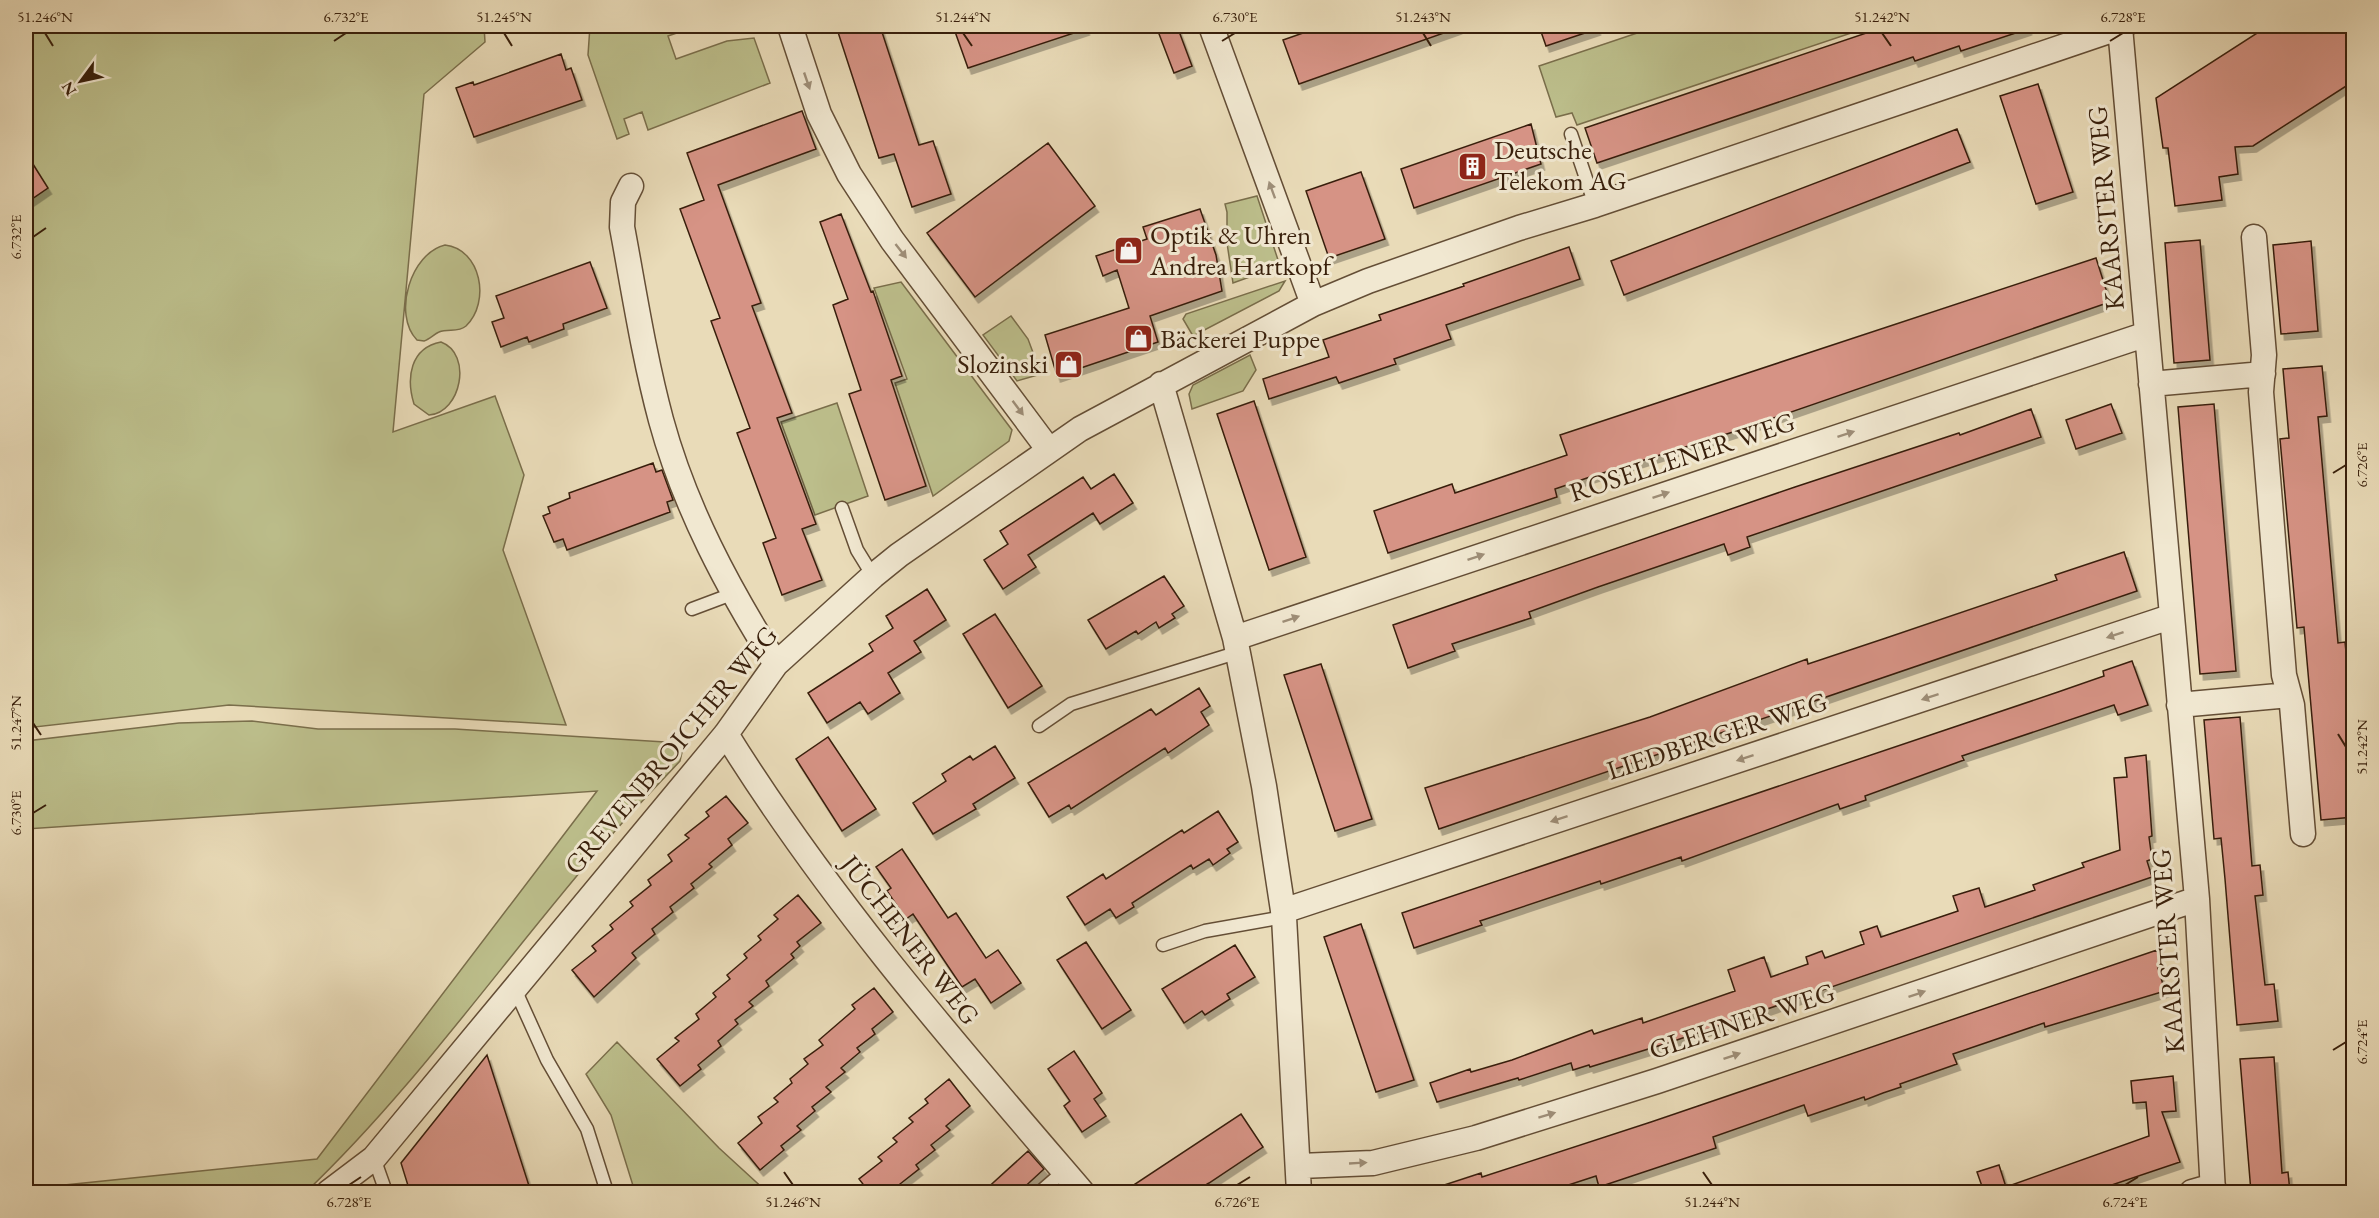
<svg xmlns="http://www.w3.org/2000/svg" width="2379" height="1218" viewBox="0 0 2379 1218" font-family="'EB Garamond',serif">
<defs>
<filter id="shadow"><feDropShadow dx="3.5" dy="6" stdDeviation="0" flood-color="#0004"/></filter>
</defs>
<rect width="100%" height="100%" fill="#e9dbb8"/>
<filter id="stains"><feTurbulence type="fractalNoise" baseFrequency=".00333" numOctaves="4"/><feColorMatrix values="0 0 0 0 .2 0 0 0 0 .09 0 0 0 0 .02 0 0 0 .5 -.17"/></filter>
<radialGradient id="worn" r=".72"><stop offset=".6" stop-color="#630" stop-opacity="0"/><stop offset="1" stop-color="#630" stop-opacity=".3"/></radialGradient>
<path fill="#bcbe8b" stroke="#7a6e4b" stroke-width="1.5" d="M26,26H484L485,42L424,94L393,432L495,396L524,475L503,550L566,725L229,705L26,728Z
M590,26H697L668,36L676,59L727,41L754,38L770,83L648,130L642,112L624,119L629,134L617,139L588,55Z
M1658,26H1872L1577,125L1572,113L1556,117L1539,66Z
M1257,196L1280,266L1233,283L1227,243V212L1225,204Z
M445,245C481,249 491,302 466,326C458,333 448,328 439,332C434,334 430,339 424,341L417,340C392,314 411,253 445,245Z
M1285,281L1279,291L1193,336L1183,319L1186,314Z
M901,282L1012,430L1009,441L933,496L895,383L907,379L874,288Z
M1011,316L1028,339L1041,374L1017,381L983,335Z
M441,342C473,354 461,413 429,415L414,404C406,378 410,348 441,342Z
M1250,355L1256,370L1243,391L1192,409L1189,394L1193,385Z
M837,403L868,496L815,515L781,422Z
M252,721L318,729H455L665,742L683,748L680,761C656,787 632,811 609,838C507,955 418,1085 306,1192H26V1189L317,1159L597,791L26,829V741L179,723Z
M617,1042L719,1148L767,1192H635L611,1115L586,1074Z"/>
<path fill="#d69385" stroke="#381f0b" stroke-width="1.5" filter="url(#shadow)" d="M836,26H880L919,145L933,141L951,194L912,207L894,154L879,158Z
M953,26H1085L1086,29L968,68Z
M1156,26H1177L1192,66L1174,73Z
M1323,26H1458V28L1299,84L1283,40Z
M1539,26H1596L1597,29L1546,46Z
M1887,26H2028V29L1961,51L1959,46L1915,61L1913,57L1597,163L1585,128Z
M2268,26H2354V81L2253,146L2235,147L2238,174L2219,177L2222,200L2175,206L2168,148H2163L2156,98Z
M561,54L566,70L571,68L582,100L474,137L456,88L473,82L474,85Z
M2038,84L2073,192L2036,204L2000,96Z
M802,111L816,149L718,185L761,303L752,306L792,413L777,418L816,524L802,529L822,580L782,595L763,543L776,538L737,433L750,428L711,321L720,318L680,209L704,200L687,153Z
M1531,124L1541,164L1414,208L1401,169Z
M1957,129L1970,162L1624,295L1611,261Z
M1048,143L1095,206L975,297L927,233Z
M26,153L48,188L26,203Z
M1361,172L1385,239L1329,258L1306,191Z
M1200,209L1216,255L1222,291L1150,316L1158,342L1057,376L1045,335L1129,308L1117,270L1103,276L1096,256L1147,239L1143,227Z
M841,214L871,292L873,291L902,376L891,380L926,486L885,500L849,394L861,390L833,305L848,299L820,222Z
M2200,240L2210,360L2174,363L2165,243Z
M2311,241L2318,331L2281,334L2273,245Z
M1569,247L1580,279L1446,325L1451,339L1394,359L1396,364L1339,383L1336,377L1269,399L1263,379L1329,357L1323,340L1381,320L1379,315L1464,286L1463,284Z
M2096,258L2110,302L1733,432L1587,478L1555,489L1557,497L1388,553L1374,511L1452,484L1455,493L1567,455L1560,435Z
M590,262L607,308L563,324L564,329L529,342L527,337L501,347L492,322L504,318L496,296Z
M2322,366L2327,416L2318,417L2338,643L2345,642L2350,692H2347L2354,768V817L2321,820L2304,627L2297,628L2280,439L2289,438L2283,369Z
M1254,401L1306,557L1269,570L1217,414Z
M2111,404L2122,433L2076,449L2066,420Z
M2214,404L2236,671L2200,674L2178,407Z
M2031,409L2041,437L1747,537L1750,547L1728,555L1724,544L1598,587L1529,612L1531,618L1452,644L1455,651L1408,668L1393,625L1795,487L1959,433L1960,435Z
M653,463L656,472L662,470L673,500L667,502L670,512L567,550L563,539L554,542L543,516L550,513L548,507L570,498L569,493Z
M1114,474L1133,503L1100,524L1093,513L1028,555L1036,567L1003,589L984,560L1008,544L1000,531L1083,477L1091,489Z
M2124,552L2137,591L1439,829L1425,788L1650,717L1807,659L1808,664L1886,638L2057,580L2055,575Z
M1164,576L1184,606L1172,614L1175,618L1159,628L1156,622L1138,634L1136,631L1106,649L1088,620Z
M927,589L946,620L914,641L921,652L888,673L900,693L868,714L860,702L827,723L808,693L873,651L869,644L893,628L886,616Z
M995,614L1042,686L1008,708L963,634Z
M2132,661L2148,705L2118,715L2114,705L1962,756L1964,760L1865,796L1866,800L1840,809L1838,804L1682,861L1681,857L1601,884L1600,881L1480,921L1482,925L1414,948L1402,913L2058,692L2104,676L2103,671Z
M1321,664L1372,819L1335,831L1284,675Z
M1199,688L1210,706L1201,712L1209,725L1168,753L1165,748L1071,809L1069,805L1049,817L1028,783L1151,709L1156,715Z
M2240,717L2252,866L2260,865L2263,895L2255,896L2265,985L2274,984L2278,1021L2237,1025L2225,879L2221,838L2214,839L2204,720Z
M828,737L876,809L842,831L796,759Z
M995,746L1015,778L973,804L976,809L933,834L913,803L946,781L942,774L970,756L973,760Z
M2146,755L2152,836L2149,837L2152,859L2147,861L2152,877L1671,1042L1590,1067L1589,1065L1573,1070L1571,1063L1519,1080L1518,1078L1437,1102L1430,1083L1470,1069L1471,1072L1512,1060L1592,1030L1594,1034L1642,1018L1643,1023L1735,991L1728,970L1764,957L1771,977L1808,964L1806,957L1822,951L1825,958L1864,944L1860,932L1877,926L1881,937L1958,911L1953,896L1979,888L1985,907L2035,890L2033,885L2084,867L2082,863L2120,850L2114,778L2127,777L2125,758Z
M726,796L748,823L728,839L732,845L709,864L712,867L691,884L694,888L670,907L673,912L652,929L655,934L632,953L636,958L594,997L572,970L596,951L592,946L613,929L610,925L633,906L630,902L651,885L648,880L672,861L668,855L689,838L685,835L709,816L706,812Z
M1218,811L1238,842L1227,849L1230,853L1213,865L1209,859L1193,869L1191,865L1132,903L1134,907L1116,918L1110,909L1085,925L1067,897L1103,874L1106,879L1182,830L1184,833Z
M902,849L948,918L956,913L986,958L998,950L1021,983L991,1003L975,979L962,987L913,914L906,919L887,891L891,888L876,867Z
M798,895L821,923L797,942L800,946L791,954L794,958L766,981L769,986L749,1002L753,1006L735,1020L738,1024L718,1041L721,1046L698,1065L701,1069L680,1086L657,1059L679,1041L675,1038L699,1019L696,1014L716,997L713,993L730,979L727,975L747,958L744,954L761,940L758,936L778,919L774,915Z
M1361,924L1414,1080L1376,1092L1324,937Z
M1086,942L1131,1010L1102,1029L1057,960Z
M1235,945L1255,977L1227,994L1230,999L1205,1015L1202,1011L1184,1023L1162,989Z
M2157,950L2162,967L2158,968L2165,991L2045,1027L2044,1023L1953,1054L1957,1064L1900,1084L1901,1087L1883,1093L1865,1100L1864,1097L1808,1116L1804,1105L1713,1137L1716,1148L1599,1187L1596,1176L1547,1192H1433L1432,1189L1481,1173L1482,1177L1651,1122Z
M874,988L893,1012L872,1029L875,1034L857,1048L860,1052L841,1068L845,1072L826,1087L831,1092L812,1107L815,1111L797,1126L801,1130L781,1146L784,1150L760,1170L738,1143L762,1123L758,1117L778,1102L774,1098L792,1083L790,1079L808,1064L804,1059L823,1045L819,1040L855,1009L852,1005Z
M1074,1051L1102,1093L1094,1099L1106,1116L1082,1132L1064,1106L1070,1101L1048,1069Z
M487,1055L531,1192H410L401,1163Z
M2274,1057L2282,1173L2288,1172L2290,1192H2251L2240,1059Z
M2173,1076L2176,1111L2162,1112L2180,1162L2091,1192H1984L1977,1172L1999,1165L2006,1187L2149,1136L2146,1102L2133,1103L2131,1081Z
M949,1079L970,1106L946,1126L950,1130L931,1145L935,1150L916,1165L919,1169L900,1184L907,1192H869L859,1179L882,1161L878,1157L897,1142L893,1138L913,1122L909,1118L928,1103L925,1099Z
M1241,1114L1263,1147L1209,1183L1194,1192H1123Z
M1028,1151L1044,1169L1019,1192H983Z"/>
<g fill="none" stroke-linecap="round" stroke-linejoin="round">
<defs>
<path id="service" d="M1213,31L1228,26
M1571,134L1595,205
M842,508L857,550L873,576
M692,609L732,594
M1039,726L1071,704L1239,652
M1163,945L1205,931L1284,917
M514,987L547,1060L587,1129L607,1192
M374,1158L386,1192
M1040,1192L1064,1171"/>
<path id="minor" d="M790,26L819,114L849,174L892,240L1049,450
M1211,26L1313,304
M2120,27L2197,899L2213,1192
M631,186L623,202L622,227C634,291 644,357 661,420C685,508 728,588 776,664
M2254,237L2264,355L2261,392L2284,675L2292,705L2303,834
M1161,384L1235,638L1264,786L1284,917L1299,1192
M2151,384L2263,374
M1235,638L2147,334
M2179,705L2289,695
M726,734C829,900 955,1044 1082,1192
M1283,911L2170,617
M1300,1166L1373,1163L1476,1138L1657,1081L2197,899
M329,1192L374,1158L726,734L776,664L873,576L899,555L1080,429L1313,304L1368,281L1519,228L1595,205L2124,26
M2192,1192L2213,1186"/>
</defs>
<use href="#service" stroke="#644e36" stroke-width="15"/>
<use href="#minor" stroke="#644e36" stroke-width="27"/>
<use href="#service" stroke="#f1e8d1" stroke-width="12"/>
<use href="#minor" stroke="#f1e8d1" stroke-width="24"/>
</g>
<defs><path id="oneway-solid" d="M-6-.8H1V-3.2L6.5 0L1 3.2V.8H-6Z" transform="scale(1.5)"/></defs>
<g fill="#9e8e78">
<use href="#oneway-solid" transform="translate(807 81) rotate(71)"/>
<use href="#oneway-solid" transform="translate(1272 190) rotate(-110)"/>
<use href="#oneway-solid" transform="translate(901 251) rotate(52)"/>
<use href="#oneway-solid" transform="translate(1018 408) rotate(53)"/>
<use href="#oneway-solid" transform="translate(1846 434) rotate(-18)"/>
<use href="#oneway-solid" transform="translate(1661 495) rotate(-19)"/>
<use href="#oneway-solid" transform="translate(1476 557) rotate(-19)"/>
<use href="#oneway-solid" transform="translate(1291 619) rotate(-19)"/>
<use href="#oneway-solid" transform="translate(2115 635) rotate(162)"/>
<use href="#oneway-solid" transform="translate(1930 697) rotate(162)"/>
<use href="#oneway-solid" transform="translate(1745 758) rotate(162)"/>
<use href="#oneway-solid" transform="translate(1559 819) rotate(162)"/>
<use href="#oneway-solid" transform="translate(1917 994) rotate(-19)"/>
<use href="#oneway-solid" transform="translate(1732 1056) rotate(-19)"/>
<use href="#oneway-solid" transform="translate(1547 1115) rotate(-17)"/>
<use href="#oneway-solid" transform="translate(1358 1163) rotate(-3)"/>
</g>
<path fill="none" stroke="#381f0b" stroke-width="2" d="M45,33L53,46M504,33L512,46M963,33L972,46M1423,33L1431,46M1882,33L1891,46M334,41L346,33M1222,41L1235,33M2110,41L2123,33M33,237L46,228M2333,473L2346,465M33,723L41,735M2338,734L2346,747M33,813L46,805M2333,1050L2346,1042M784,1172L793,1185M1703,1172L1712,1185M349,1185L361,1177M1237,1185L1250,1177M2125,1185L2138,1177"/>
<defs>
<symbol id="building-square" viewBox="-11 -11 22 22"><rect x="-9" y="-9" width="18" height="18" rx="4" fill="#8f2418" stroke="#f1e8d1"/><path d="M-4-6H4V6H1V3H-1V6H-4ZM-2.5-4.3h1.7v1.8h-1.7ZM.8-4.3h1.7v1.8H.8ZM-2.5-1h1.7V.8h-1.7ZM.8-1h1.7V.8H.8Z" fill="#fff"/></symbol>
<symbol id="shop-square" viewBox="-11 -11 22 22"><rect x="-9" y="-9" width="18" height="18" rx="4" fill="#8f2418" stroke="#f1e8d1"/><path d="M-5-2.5h2.3a2.7 3.5 0 0 1 5.4 0H5L5.5 6h-11ZM-1.5-2.5h3a1.5 2.3 0 0 0-3 0Z" fill="#fff"/></symbol>
</defs>
<g fill-rule="evenodd">
<use href="#building-square" x="1456" y="150" width="33" height="33"/>
<use href="#shop-square" x="1112" y="234" width="33" height="33"/>
<use href="#shop-square" x="1122" y="322" width="33" height="33"/>
<use href="#shop-square" x="1052" y="348" width="33" height="33"/>
</g>
<g text-anchor="middle" stroke-width="6" stroke-linejoin="round" paint-order="stroke">
<g font-size="27" fill="#381f0b" stroke="#f1e8d1" text-anchor="start">
<text x="1494" y="159">Deutsche<tspan x="1494" dy="31">Telekom AG</tspan></text>
<text x="1150" y="244">Optik &amp; Uhren<tspan x="1150" dy="31">Andrea Hartkopf</tspan></text>
<text x="1160" y="348">Bäckerei Puppe</text>
<text x="1048" y="373" text-anchor="end">Slozinski</text>
</g>
<g font-size="27" fill="#381f0b" stroke="#f1e8d1">
<text transform="translate(2106 208) rotate(-95)" y="9">KAARSTER WEG</text>
<text transform="translate(1682 457) rotate(-18)" y="9">ROSELLENER WEG</text>
<text transform="translate(1717 736) rotate(-18)" y="9">LIEDBERGER WEG</text>
<text transform="translate(671 750) rotate(-50)" y="9">GREVENBROICHER WEG</text>
<text transform="translate(910 940) rotate(52)" y="9">JÜCHENER WEG</text>
<text transform="translate(2168 951) rotate(-94)" y="9">KAARSTER WEG</text>
<text transform="translate(1742 1021) rotate(-18)" y="9">GLEHNER WEG</text>
</g>
</g>
<rect width="2379" height="1218" fill="none" stroke="#e9dbb8" stroke-width="66"/>
<g transform="translate(81 81) rotate(237)" stroke="#f1e8d1" stroke-width="4.5" paint-order="stroke">
<path d="M0-4.5L10 22L0 15L-10 22Z" fill="#381f0b"/>
<text y="-9" font-size="16" font-weight="bold" text-anchor="middle" fill="#381f0b">N</text>
</g>
<rect x="33" y="33" width="2313" height="1152" fill="none" stroke="#381f0b" stroke-width="2"/>
<g font-size="15" text-anchor="middle" fill="#381f0b">
<text x="45" y="22">51.246°N</text>
<text x="346" y="22">6.732°E</text>
<text x="504" y="22">51.245°N</text>
<text x="963" y="22">51.244°N</text>
<text x="1235" y="22">6.730°E</text>
<text x="1423" y="22">51.243°N</text>
<text x="1882" y="22">51.242°N</text>
<text x="2123" y="22">6.728°E</text>
<text transform="translate(16 237) rotate(-90)" y="5">6.732°E</text>
<text transform="translate(2362 465) rotate(-90)" y="5">6.726°E</text>
<text transform="translate(16 723) rotate(-90)" y="5">51.247°N</text>
<text transform="translate(2362 747) rotate(-90)" y="5">51.242°N</text>
<text transform="translate(16 813) rotate(-90)" y="5">6.730°E</text>
<text transform="translate(2362 1042) rotate(-90)" y="5">6.724°E</text>
<text x="349" y="1207">6.728°E</text>
<text x="793" y="1207">51.246°N</text>
<text x="1237" y="1207">6.726°E</text>
<text x="1712" y="1207">51.244°N</text>
<text x="2125" y="1207">6.724°E</text>
</g>
<rect width="100%" height="100%" filter="url(#stains)"/>
<rect width="100%" height="100%" fill="url(#worn)"/>
</svg>
